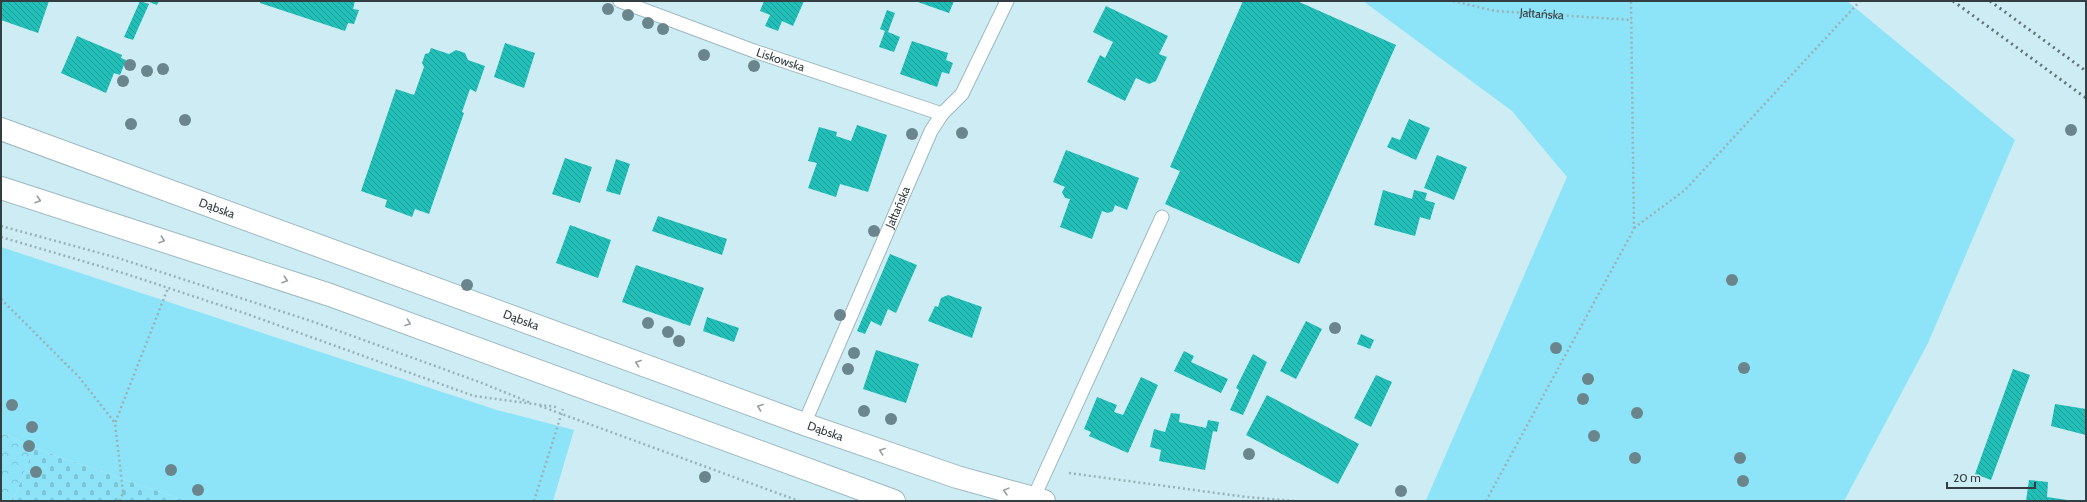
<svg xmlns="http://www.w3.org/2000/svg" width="2087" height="502" viewBox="0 0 2087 502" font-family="Cabin,sans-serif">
<defs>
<pattern id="forest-crowns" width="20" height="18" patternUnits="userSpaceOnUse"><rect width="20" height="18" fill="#8de4f8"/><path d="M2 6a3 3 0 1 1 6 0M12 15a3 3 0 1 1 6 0" fill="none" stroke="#7ac5d6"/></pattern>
<pattern id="cemetery-stones" width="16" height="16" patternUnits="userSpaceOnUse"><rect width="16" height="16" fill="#8de4f8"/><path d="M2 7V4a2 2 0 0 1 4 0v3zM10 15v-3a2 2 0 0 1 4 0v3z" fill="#7ac5d6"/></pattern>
<pattern id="building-back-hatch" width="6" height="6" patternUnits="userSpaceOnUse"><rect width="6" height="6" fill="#22bfb9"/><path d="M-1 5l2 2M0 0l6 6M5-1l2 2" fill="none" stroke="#1e9d98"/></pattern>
</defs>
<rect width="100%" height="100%" fill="#cdecf3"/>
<path fill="#8de4f8" d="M1363,1H1847L2015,140L1928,343L1844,501L1426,500L1567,177L1512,111Z
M1,247L497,410L574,430L553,501H186L34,448L1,432Z"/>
<path fill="url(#forest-crowns)" d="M1,432L34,448L13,501H1Z"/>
<path fill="url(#cemetery-stones)" d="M34,448L186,501H13Z"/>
<path fill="url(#building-back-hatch)" d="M1,1H49L38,33L1,20Z
M140,1L149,4L133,40L124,37Z
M147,1H159L157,5Z
M261,1H355L353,9L359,10L354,24L348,23L345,31L260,3Z
M764,1H804L793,26L782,21L778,31L765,26L770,15L760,11Z
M915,1H954L949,13Z
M1243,1H1297L1396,45L1299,264L1165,204L1180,171L1170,167Z
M1106,6L1168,36L1159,54L1167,57L1156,81L1149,84L1136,78L1125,101L1087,82L1100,55L1105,58L1113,42L1093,32Z
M887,10L895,13L888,32L900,37L894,52L879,47L885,31L880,29Z
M77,36L122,55L121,58L126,60L120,75L114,73L106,93L61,73Z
M912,41L948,53L946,60L953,63L949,74L942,72L937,87L900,74Z
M505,43L535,53L524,88L494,77Z
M431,48L449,54L456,50L465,53L468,60L485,66L476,92L470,89L462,112L464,113L429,214L415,209L412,217L385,207L387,200L361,191L396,89L414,95L424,67L422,63L425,54L429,53Z
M1409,119L1430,128L1416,160L1387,147L1392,137L1400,140Z
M857,125L887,135L868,192L840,184L836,197L808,188L817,163L808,161L819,127L837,132L836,136L851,141Z
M1066,150L1139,178L1127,210L1115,205L1113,211L1108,213L1102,211L1092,239L1060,227L1070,199L1065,198L1062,192L1065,187L1053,182Z
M1437,155L1467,167L1454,200L1424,188Z
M565,158L592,167L580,203L552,194Z
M616,159L630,164L620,195L606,191Z
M1383,190L1412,199L1414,190L1427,193L1425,200L1435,203L1430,220L1420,217L1415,236L1374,225Z
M658,216L727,239L722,255L652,231Z
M570,225L611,240L598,278L556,263Z
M890,254L917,265L896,313L888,309L881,326L871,321L865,334L857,331Z
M636,265L704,288L690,326L622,302Z
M948,295L982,307L972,338L928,321L935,306L938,307L941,298Z
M707,317L739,328L734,342L703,331Z
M1306,321L1322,329L1296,379L1280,371Z
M1361,334L1374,340L1370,349L1357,344Z
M876,350L919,364L906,403L863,389Z
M1184,351L1194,356L1191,362L1228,379L1221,393L1174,371Z
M1253,354L1267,362L1243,415L1230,410L1239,390L1236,388Z
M2013,369L2030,375L1991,480L1975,474Z
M1376,375L1392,382L1371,427L1354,418Z
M1141,377L1158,385L1128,453L1089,436L1091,432L1084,429L1097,397L1117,405L1114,412L1123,415Z
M1267,395L1359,444L1338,484L1246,435Z
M2055,404L2086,409V435L2051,426Z
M1171,413L1180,414L1179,422L1206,428L1208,420L1219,422L1217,432L1213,431L1205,470L1159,461L1161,450L1150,447L1154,429L1165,432Z
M2029,480L2048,482L2047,497L2074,501H2026Z"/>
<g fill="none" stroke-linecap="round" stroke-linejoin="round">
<defs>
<g id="lane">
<path id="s2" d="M620,1L754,51L942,114"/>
<path id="s3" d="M804,424L931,131L942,114L962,94L1007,1"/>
<path d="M1033,499L1162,217"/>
</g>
<g id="secondary">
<path id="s4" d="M1,129L804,424L957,477L1044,501"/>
<path d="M1,188L330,295L894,501"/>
</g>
</defs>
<use href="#lane" stroke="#9cb9c0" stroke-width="15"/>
<use href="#secondary" stroke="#9cb9c0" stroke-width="24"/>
<g stroke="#99b2b8" stroke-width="2.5" stroke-dasharray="2 3" stroke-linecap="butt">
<path id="s1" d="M1453,1L1495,11L1632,20"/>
<path d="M1,226L118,258L314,322L482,383L531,403"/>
<path d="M1634,228L1685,190L1860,1"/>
<path d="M1,237L123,273L247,314L474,396L556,407"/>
<path d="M1,299L79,377L115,423"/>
<path d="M540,406L799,501"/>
<path d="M1069,473L1246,497L1294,501"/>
<path d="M120,501L123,492L115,423L168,288"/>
<path d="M534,501L563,409"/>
<path d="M1486,501L1634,229L1631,1"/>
</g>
<use href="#lane" stroke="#fff" stroke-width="13"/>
<use href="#secondary" stroke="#fff" stroke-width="22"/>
<path stroke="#607276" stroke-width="3" stroke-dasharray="2 4" stroke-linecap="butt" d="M1953,1L2086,98
M1990,1L2086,71"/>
</g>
<g fill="#6b858c">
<circle cx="608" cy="9" r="6"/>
<circle cx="628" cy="15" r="6"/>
<circle cx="648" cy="23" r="6"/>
<circle cx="663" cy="29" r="6"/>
<circle cx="704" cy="55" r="6"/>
<circle cx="130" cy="65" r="6"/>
<circle cx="754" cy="66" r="6"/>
<circle cx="163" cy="69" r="6"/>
<circle cx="147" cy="71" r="6"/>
<circle cx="123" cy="81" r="6"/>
<circle cx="185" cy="120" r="6"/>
<circle cx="131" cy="124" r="6"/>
<circle cx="2071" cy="130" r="6"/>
<circle cx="962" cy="133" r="6"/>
<circle cx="912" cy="134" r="6"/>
<circle cx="874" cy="231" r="6"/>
<circle cx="1732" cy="280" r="6"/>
<circle cx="467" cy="285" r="6"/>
<circle cx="840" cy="315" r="6"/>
<circle cx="648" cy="323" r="6"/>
<circle cx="1335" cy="328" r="6"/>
<circle cx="668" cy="332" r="6"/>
<circle cx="679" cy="341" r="6"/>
<circle cx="1556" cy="348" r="6"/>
<circle cx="854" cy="353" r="6"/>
<circle cx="1744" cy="368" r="6"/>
<circle cx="848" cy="369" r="6"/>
<circle cx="1588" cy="379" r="6"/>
<circle cx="1583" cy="399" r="6"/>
<circle cx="12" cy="405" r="6"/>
<circle cx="864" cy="411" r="6"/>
<circle cx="1637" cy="413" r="6"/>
<circle cx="891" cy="419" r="6"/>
<circle cx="32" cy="427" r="6"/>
<circle cx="1594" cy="436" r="6"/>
<circle cx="29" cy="446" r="6"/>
<circle cx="1249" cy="454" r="6"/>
<circle cx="1635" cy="458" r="6"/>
<circle cx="1740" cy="458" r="6"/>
<circle cx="171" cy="470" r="6"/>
<circle cx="36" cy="472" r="6"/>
<circle cx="705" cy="477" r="6"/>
<circle cx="1743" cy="481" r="6"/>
<circle cx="198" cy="490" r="6"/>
<circle cx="1401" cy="491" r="6"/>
</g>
<defs><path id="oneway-chevron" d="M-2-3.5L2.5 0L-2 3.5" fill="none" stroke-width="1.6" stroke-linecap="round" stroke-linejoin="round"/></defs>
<g stroke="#989ea0">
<use href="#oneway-chevron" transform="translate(38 200) rotate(18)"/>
<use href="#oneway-chevron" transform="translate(162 240) rotate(18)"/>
<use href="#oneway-chevron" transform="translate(285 280) rotate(18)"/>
<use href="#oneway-chevron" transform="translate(408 323) rotate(20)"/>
<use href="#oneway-chevron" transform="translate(638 363) rotate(-160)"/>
<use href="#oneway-chevron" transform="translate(760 407) rotate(-160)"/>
<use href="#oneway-chevron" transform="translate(882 451) rotate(-160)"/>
<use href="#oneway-chevron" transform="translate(1006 491) rotate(-165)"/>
</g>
<g text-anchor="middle" stroke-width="3" stroke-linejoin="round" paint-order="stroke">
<g font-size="12" fill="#323e41" stroke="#cdecf3">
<text dy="4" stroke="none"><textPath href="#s1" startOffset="90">Jałtańska</textPath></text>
<text dy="4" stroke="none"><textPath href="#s2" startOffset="171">Liskowska</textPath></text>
<text dy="4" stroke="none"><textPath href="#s4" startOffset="230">Dąbska</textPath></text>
<text dy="4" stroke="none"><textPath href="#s3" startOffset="236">Jałtańska</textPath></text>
<text dy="4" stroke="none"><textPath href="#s4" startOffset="554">Dąbska</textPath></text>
<text dy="4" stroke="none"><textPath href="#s4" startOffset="878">Dąbska</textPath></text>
</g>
</g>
<rect width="2087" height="502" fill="none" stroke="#323e41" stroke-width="4"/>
<path d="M1947 482v6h88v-6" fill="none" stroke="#323e41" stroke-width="2"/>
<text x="1953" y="482" font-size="12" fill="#323e41" stroke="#cdecf3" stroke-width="3" paint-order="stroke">20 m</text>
</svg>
